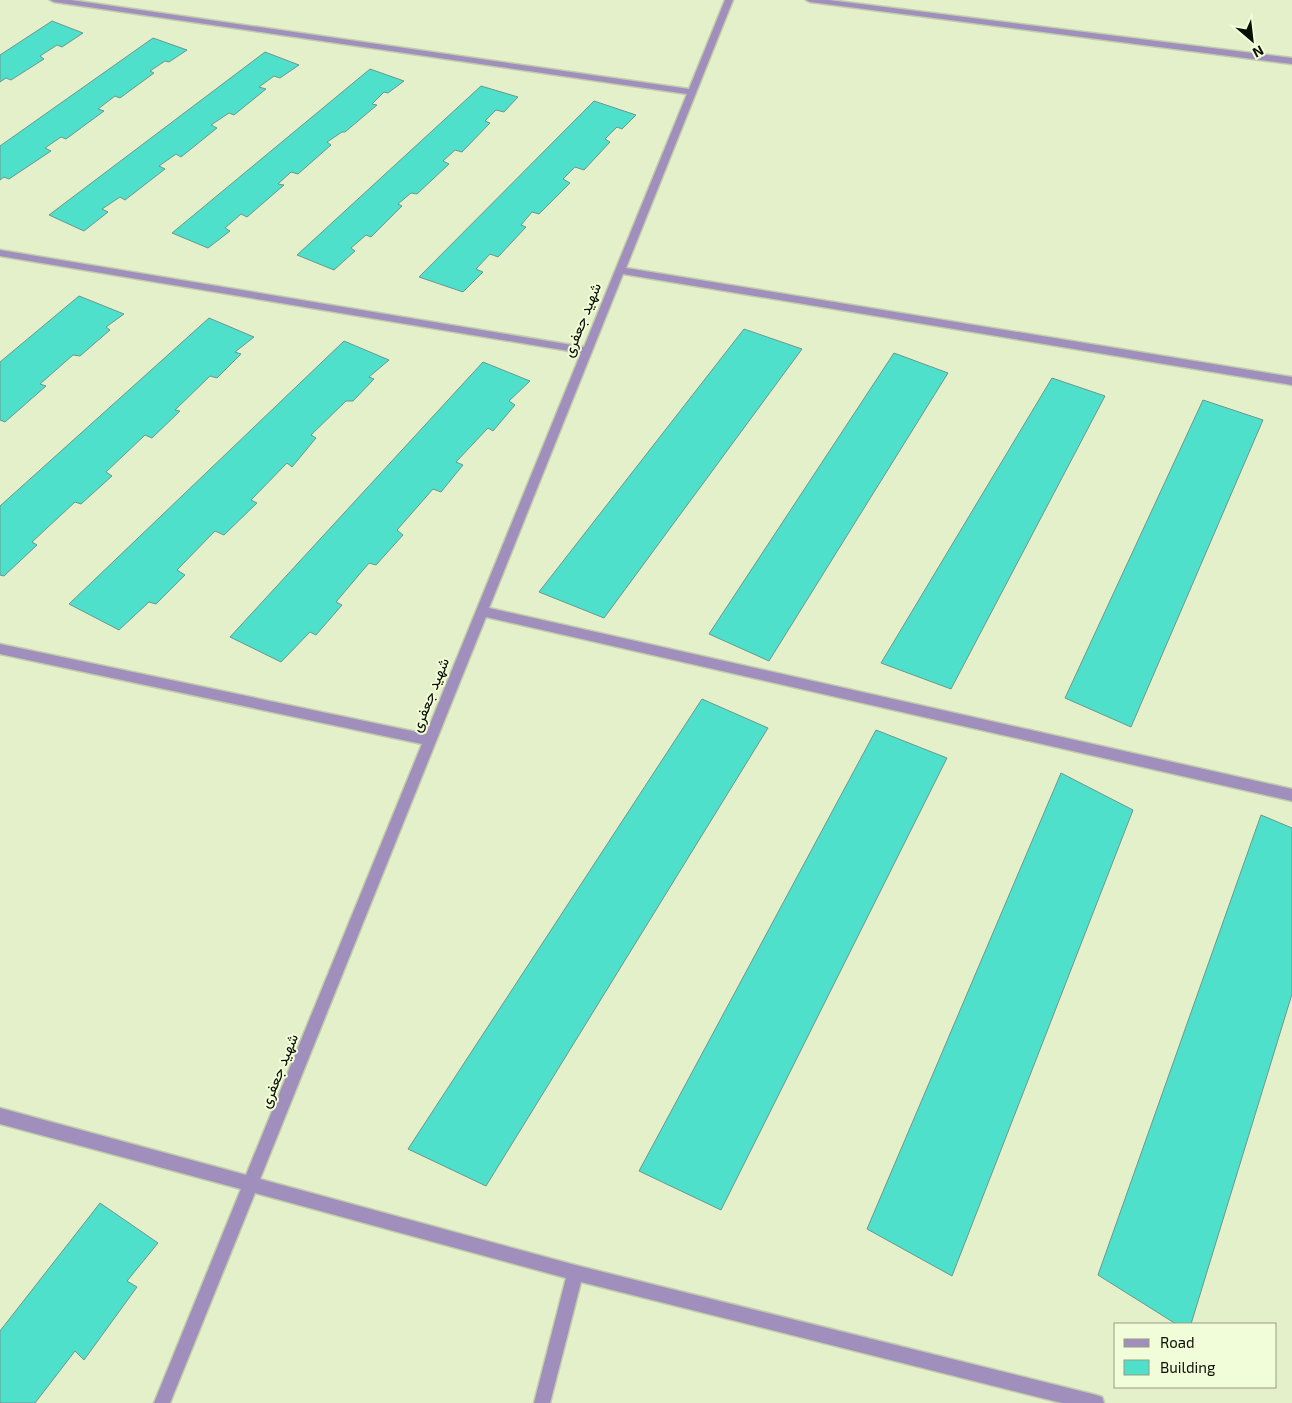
<svg xmlns="http://www.w3.org/2000/svg" width="1292" height="1403" viewBox="0 0 1292 1403" font-family="'Exo 2',Vazirmatn,sans-serif">
<rect width="100%" height="100%" fill="#e4f0ca"/>
<path fill="#4ee0cb" stroke="#6a988f" d="M52,21L83,33L62,47L57,45L40,56L44,59L11,80L6,78L0,82V55Z
M153,38L187,50L169,62L165,61L150,71L154,73L120,98L115,96L98,109L104,111L66,139L61,137L45,148L51,151L9,179L4,177L0,180V146Z
M265,52L299,65L280,78L274,76L259,87L266,89L234,115L229,113L211,125L217,128L181,157L176,154L159,166L165,169L125,200L120,197L102,209L108,212L84,231L49,215Z
M370,69L404,81L388,93L384,92L372,104L377,105L345,132H342L327,142L331,145L298,174L291,172L278,184L284,185L247,217L241,214L225,228L230,231L208,248L172,233Z
M481,86L518,97L504,112L496,110L485,121L490,123L462,152L455,150L443,161L449,164L417,194L411,193L398,204L402,206L371,237L366,235L351,248L355,251L334,270L297,255Z
M594,101L636,115L622,129L617,127L605,139L610,142L584,170L575,167L563,179L570,183L539,214L532,212L521,225L526,227L498,257L490,254L476,269L483,272L463,292L419,277Z
M79,296L124,314L106,327L110,330L80,356L73,355L40,384L46,386L5,422L0,420V362Z
M209,318L254,337L235,352L241,354L217,378L210,376L175,410L180,411L152,438L145,435L106,472L112,476L81,504L75,502L32,542L37,545L4,576L0,575V506Z
M744,329L802,349L604,618L539,592Z
M344,341L389,360L369,377L374,379L353,401H346L311,435L316,438L292,467L287,463L251,500L257,503L224,535L215,531L177,570L185,575L156,604L149,602L119,630L69,604Z
M894,353L948,373L769,661L709,634Z
M483,362L530,381L509,401L515,405L493,431L488,428L456,462L463,465L441,492L433,489L397,530L403,535L376,565L369,563L336,602L342,605L316,635L310,632L281,662L230,637Z
M1052,378L1105,396L951,689L881,663Z
M1203,400L1263,420L1131,727L1065,698Z
M702,699L768,728L486,1186L408,1149Z
M876,730L947,758L721,1210L639,1171Z
M1061,773L1133,810L952,1276L867,1229Z
M1261,815L1292,828V994L1191,1324H1176L1098,1275Z
M100,1203L158,1243L127,1281L137,1287L84,1360L75,1351L35,1403H0V1331Z"/>
<g fill="none" stroke-linecap="round" stroke-linejoin="round">
<defs>
<path id="minor" d="M50,0H71L689,89L725,0H733L626,268L1292,377V385L623,274L489,608L1292,789V801L486,617L260,1179L575,1265L1096,1395L1102,1397L1104,1403H1062L581,1282L550,1403H534L566,1278L255,1193L170,1403H154L241,1189L0,1124V1108L246,1175L422,744L0,654V644L426,734L581,353L0,256V250L584,347L687,94L54,2Z
M806,0H829L1292,58V64L810,2Z"/>
</defs>
<use href="#minor" stroke="#c1ccaa" stroke-width="3"/>
<use href="#minor" fill="#a08ebd" fill-rule="evenodd"/>
</g>
<g text-anchor="middle" stroke-width="4" stroke-linejoin="round" paint-order="stroke">
<g font-size="15" fill="#0b0e03" stroke="#f1fdd8">
<text transform="translate(582 320) rotate(-68)" y="5">شهید جعفری</text>
<text transform="translate(430 695) rotate(-68)" y="5">شهید جعفری</text>
<text transform="translate(279 1071) rotate(-68)" y="5">شهید جعفری</text>
</g>
</g>
<rect x="1114" y="1323" width="162" height="65" fill="#f1fdd8" stroke="#959d83"/>
<rect x="1124" y="1339" width="25" height="8" fill="#a08ebd" stroke="#959d83"/>
<text x="1160" y="1348" font-size="15" fill="#0b0e03">Road</text>
<rect x="1124" y="1360" width="25" height="15" fill="#4ee0cb" stroke="#959d83"/>
<text x="1160" y="1373" font-size="15" fill="#0b0e03">Building</text>
<g transform="translate(1252 40) rotate(152)" stroke="#f1fdd8" stroke-width="4" paint-order="stroke">
<path d="M0-4L9 19L0 12L-9 19Z" fill="#0b0e03"/>
<text y="-8" font-size="14" font-weight="bold" text-anchor="middle" fill="#0b0e03">N</text>
</g>
</svg>
